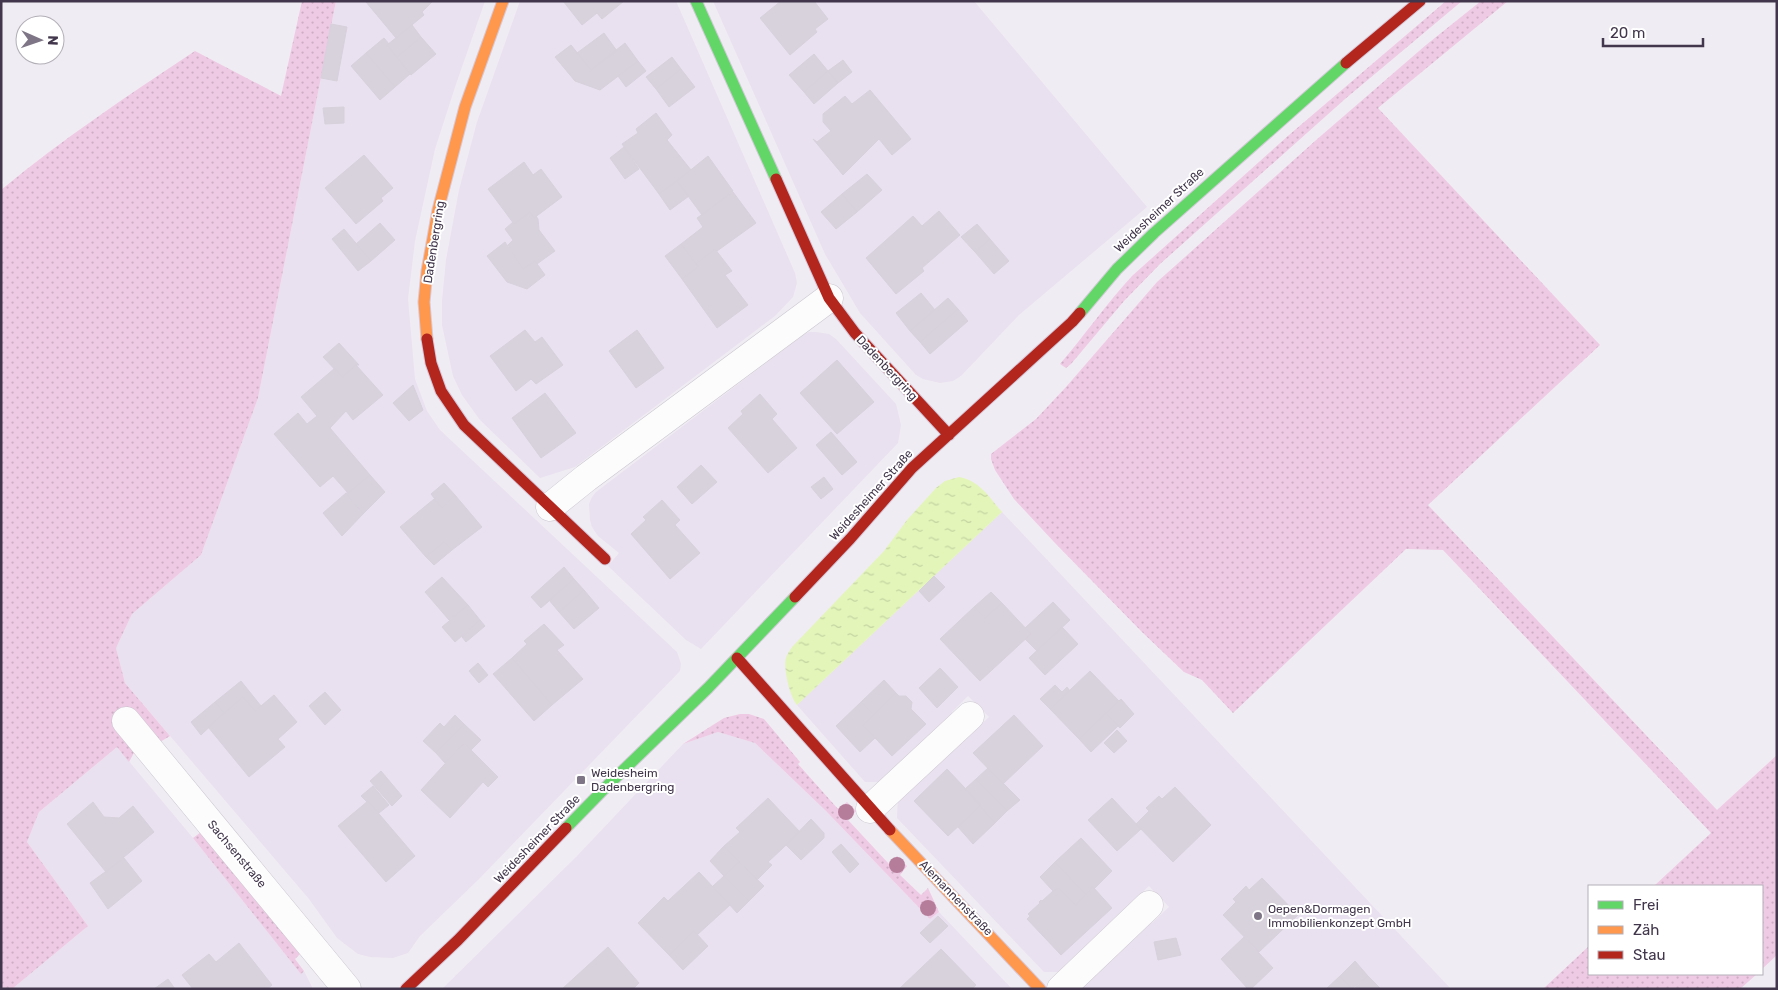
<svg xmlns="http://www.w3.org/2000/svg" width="1778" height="990" viewBox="0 0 1778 990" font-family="Rubik,sans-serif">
<defs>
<pattern id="grass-dots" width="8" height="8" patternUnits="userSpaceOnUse" patternTransform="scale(1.25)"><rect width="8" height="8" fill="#efcae4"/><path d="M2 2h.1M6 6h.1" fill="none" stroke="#ceaec5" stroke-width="1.8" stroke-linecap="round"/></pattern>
<pattern id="water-ripples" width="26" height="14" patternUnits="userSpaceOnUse" patternTransform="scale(1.25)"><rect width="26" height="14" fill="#e3f5b9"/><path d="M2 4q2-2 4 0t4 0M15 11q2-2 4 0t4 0" fill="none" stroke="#c4d3a1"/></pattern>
</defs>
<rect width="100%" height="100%" fill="#f0ecf3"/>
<path fill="#e9e1ef" d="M336,1H485L455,87L435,149L415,241L408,299L415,379L427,411L440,430L677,652L681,664L680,671L478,880L420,936L408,953L393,958L370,957L358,954L337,938L309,899L125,683L116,648L132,614L201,555L258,398Z
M520,1H676L795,273L797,283L793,297L775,316L575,467L540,478L480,420L462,395L453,376L442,325V301L446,260L459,190L477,122Z
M713,1H974L1147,207L1019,315L961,376L953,381L940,383L923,379L916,375L860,313L825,254Z
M809,332H816L829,334L836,339L896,404L901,425L898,443L701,649L686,640L608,566L619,553L598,536L592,527L590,520L589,504L592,497L596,492L803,335Z
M1002,512L1451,989H1078L1143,923H1152L1169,907L1149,886L1132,902V910L1066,972H1044L897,818L898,795L962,734L972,733L989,717L968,696L952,712L951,721L886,782H865L797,705Z
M718,732L755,743L826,811L930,919L939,912L1012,989H442L577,856L683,744Z
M117,747L193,838L301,973L304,971L313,989H12L88,926L27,842L39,812Z"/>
<path fill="url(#grass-dots)" d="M302,1H336L258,398L201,555L132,614L116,648L125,683L170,736L160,742L136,749L129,762L117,747L39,812L27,842L88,926L12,989H1V190C62,139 129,95 195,51L281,96Z
M1446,1H1462L1345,99L1160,264L1124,301L1071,364L1066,368L1060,364C1085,335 1106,304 1132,276L1289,135Z
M1481,1H1508L1378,108L1600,345L1428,505L1717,810L1777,755V955L1762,969V886H1654L1711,833L1443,550L1406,549L1233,713L1202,680L1184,672L1142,632L1055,543L1014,499L995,470L991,459V454L1036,419L1066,387L1157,282L1315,141L1426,45Z
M740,714H749L764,719L800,762L798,764L838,809L847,802L856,811L848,820L889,864L897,856L907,866L900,875L921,895L928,888L939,912L930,919L826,811L755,743L718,732L683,744L724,718Z
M201,832L300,954L295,959L304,971L301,974L193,838Z
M1589,946V974H1757L1740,989H1543Z"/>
<path fill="url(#water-ripples)" d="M959,477C979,480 990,498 1002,512L797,705C790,697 783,668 786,658C787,654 790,650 792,647L884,551L907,520L936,488L945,481Z"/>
<path fill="#d7d2db" stroke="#d7d1dc" d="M433,1L422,12L424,15L396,38L366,2Z
M563,1H624L602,19L597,13L582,25Z
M781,1H814L828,19L815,29L817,32L790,55L760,18Z
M331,24L347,27L337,81L321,78Z
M412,25L421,37L397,57L387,45Z
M604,33L617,51L591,70L577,53Z
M421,37L436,54L411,75L397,57Z
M384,38L389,44L387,45L410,74L395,87L366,53Z
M625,43L638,61L600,90L575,81L555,57L571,45L591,70Z
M366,53L395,87L380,100L351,66Z
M814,54L828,71L804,92L789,75Z
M672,57L681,69L656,89L646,77Z
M843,60L852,72L838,83L828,71Z
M638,61L646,71L626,87L618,76Z
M681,69L695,87L669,107L656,89Z
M828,71L838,83L814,104L804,92Z
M870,90L911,139L892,155L879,139L843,175L813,139L817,142L831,131L823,122V114L845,96L852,104Z
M344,107V123L325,124L323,108Z
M656,113L672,135L667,140L691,170L659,194L622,144L638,133L636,129Z
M624,147L639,169L625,179L610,158Z
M364,155L393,188L381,198L383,201L356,224L325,188Z
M708,156L733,191L702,215L677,181Z
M524,162L533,175L541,169L562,197L534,218L530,212L514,224L488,189Z
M867,174L882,190L857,212L842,194Z
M677,181L689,196L670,210L659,194Z
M733,192L756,223L717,251L715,249L696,264L681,244L703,227L697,218Z
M842,194L857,212L836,229L821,212Z
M939,211L960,235L922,268L924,271L896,294L866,258L913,216L922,226Z
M530,212L534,218L536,216L538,219L539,230L555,251L537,264L535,261L523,269L508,245L513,240L505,229L513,222L514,224Z
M380,223L395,240L371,261L356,244Z
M977,224L990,239L975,252L961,237Z
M344,229L371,261L358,271L332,239Z
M990,239L1009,261L994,274L975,252Z
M505,242L523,269L535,261L545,275L527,289L507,282L487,256Z
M681,244L698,267L682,279L665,256Z
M715,249L732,271L725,275L748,305L717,328L682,279L698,267L696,264Z
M921,293L935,310L910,331L896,313Z
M948,298L958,309L920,342L910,331Z
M958,309L968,321L930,354L920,342Z
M525,330L535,342L542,337L563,365L536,384L531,379L516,391L490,356Z
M637,330L664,368L636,388L609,351Z
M339,343L359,365H356L342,377L323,357Z
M837,360L874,402L837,434L800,393Z
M356,365L383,395L353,420L346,411L330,428L370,475L348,493L333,476L320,487L274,434L298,413L307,424L317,416L301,397L335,368L342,377Z
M413,385L423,410L409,421L393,403Z
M545,393L576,433L541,458L512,418Z
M760,394L777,414L772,419L797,448L768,473L728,428L743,414L741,411Z
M831,432L857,462L842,475L816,445Z
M701,465L717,482L692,504L677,487Z
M370,475L385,492L363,514L346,493H348Z
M824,477L833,489L821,499L811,487Z
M444,483L455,495L442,508L431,494Z
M346,493L363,514L342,536L323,513Z
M455,495L482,527L452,550L444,542L426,557L400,527L434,499L442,508Z
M662,500L680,520L675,525L700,553L670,579L631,534L646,520L643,517Z
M444,542L452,550L434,565L426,557Z
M564,567L574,579L541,608L531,597Z
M934,576L945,587L929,602L919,591Z
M442,577L468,605L449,620L425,592Z
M574,579L584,590L559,612L549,600Z
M584,590L599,608L574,629L559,612Z
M991,592L1002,603L985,618L974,607Z
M1053,602L1070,620L1037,651L1025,639L1031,634L1025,628Z
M1002,603L1031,634L980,681L940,639L974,607L985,618Z
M468,605L480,620L455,642L442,627Z
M480,620L485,626L466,642L462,637Z
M544,624L564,645L557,650L583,679L552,705L512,658L527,644L524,641Z
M1062,627L1078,644L1045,675L1029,658Z
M512,658L552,705L534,721L493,674Z
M478,663L488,675L479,683L469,671Z
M940,668L958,687L937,708L919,688Z
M1090,671L1119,701L1079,739L1050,709Z
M884,680L896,693L874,715L861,702Z
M241,681L261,706L255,711L243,697L224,713L215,702Z
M1055,685L1062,692L1067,687L1070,691L1050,709L1040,699Z
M325,692L341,710L325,725L309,706Z
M896,693L899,696H906L912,702L911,709L926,724L892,756L863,725Z
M274,695L297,722L278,739L285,747L249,777L208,727L243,697L255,711Z
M1121,699L1134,714L1120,728L1106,713Z
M215,702L224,713L201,735L191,722Z
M861,702L874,715L863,725L875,738L860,752L836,726Z
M1106,713L1118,726L1091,752L1079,739Z
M455,715L464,724L453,736L444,727Z
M1014,715L1043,746L1003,784L973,753Z
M440,723L453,736L436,753L423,741Z
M464,724L481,740L471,750L464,743L445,763L436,753Z
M1117,730L1127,741L1114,753L1104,743Z
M464,743L498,777L488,787L483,782L450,818L421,790Z
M988,768L1020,800L1007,811L976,779Z
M947,769L981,805L948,836L914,801Z
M381,771L402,796L392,806L370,781Z
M976,779L1007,811L995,823L965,789Z
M373,786L389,805L379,813L368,801L367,802L361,796Z
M1175,787L1211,825L1173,862L1136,824L1149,811L1146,808L1159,796L1162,799Z
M768,798L800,832L768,862L772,865L757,880L724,846L740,832L736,828Z
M1112,798L1141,829L1117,851L1088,820Z
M368,801L415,856L386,882L338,826Z
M93,802L104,817L119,818L133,806L154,832L106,872L67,824Z
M980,806L995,823L973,844L958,827Z
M811,819L824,833V838L801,860L786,845Z
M1081,838L1112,871L1094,889L1093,887L1085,894L1055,862Z
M841,844L859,864L850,873L832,852Z
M724,846L739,862L724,876L710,861Z
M124,858L142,881L108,909L90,883Z
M739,862L764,886L749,901L724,876Z
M1055,862L1086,895L1075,905L1059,888L1053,891L1040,877Z
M699,872L730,905L697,935L694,931L669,955L638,923L664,897L668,901Z
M724,876L749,901L737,913L713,886Z
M1262,878L1298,915L1259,952L1223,915L1236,902L1233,899L1246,886L1249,890Z
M1093,887L1112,908L1061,955L1027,919L1030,916L1028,914L1040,903L1039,902L1041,900L1042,901L1053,891L1059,888L1075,905Z
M938,916L948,926L930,943L920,933Z
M694,931L708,946L683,970L669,955Z
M1244,937L1273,968L1251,989H1248L1221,959Z
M1176,938L1181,955L1158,960L1154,942Z
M239,943L272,985L267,989H193L182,975L209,954L216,962Z
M608,947L639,983L633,989H562Z
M941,949L976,985L972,989H899Z
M1355,961L1368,976L1352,989L1340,976Z
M1340,976L1352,989H1326Z
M1368,976L1381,989H1354Z
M168,979L175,989H154Z"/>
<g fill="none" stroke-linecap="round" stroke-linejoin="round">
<defs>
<path id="street" d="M550,507L586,478L829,298
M126,721L347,989
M870,809L970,716
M1061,989L1149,905"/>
<path id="fast" d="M696,1L776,179
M1080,313L1117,269L1154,233L1346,63
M566,828L608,785L708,688L795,597"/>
<path id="slow" d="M427,339L424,302L427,271L438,210L465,107L503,1
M890,830L1040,989"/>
<path id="jam" d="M1346,63L1420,1
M776,179L829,298L855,333L949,435
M427,339L431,363L441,391L464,425L605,559
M795,597L850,539L912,468L1072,322L1080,313
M737,658L890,830
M406,989L458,940L566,828"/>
</defs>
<use href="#street" stroke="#ccc8d0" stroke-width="29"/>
<use href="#fast" stroke="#d5cadc" stroke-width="13"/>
<use href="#slow" stroke="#d5cadc" stroke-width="13"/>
<use href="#jam" stroke="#d5cadc" stroke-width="13"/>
<use href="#street" stroke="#fdfcfd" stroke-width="28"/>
<use href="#fast" stroke="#63d668" stroke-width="11"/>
<use href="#slow" stroke="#ff974d" stroke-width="11"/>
<use href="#jam" stroke="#b3261e" stroke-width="11"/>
</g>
<g fill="#b57d9a">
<circle cx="846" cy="812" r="8"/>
<circle cx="897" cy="865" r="8"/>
<circle cx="928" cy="908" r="8"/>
</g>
<g fill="#7e7686" stroke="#fff" stroke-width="2">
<rect x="576" y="775" width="10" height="10" rx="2.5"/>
<circle cx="1258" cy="916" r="5"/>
</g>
<g text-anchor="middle" stroke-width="4" stroke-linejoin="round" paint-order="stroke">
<g font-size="12" fill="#41364b" stroke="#fff">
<text transform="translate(1159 210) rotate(-43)" y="4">Weidesheimer Straße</text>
<text transform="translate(434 242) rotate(-81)" y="4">Dadenbergring</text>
<text transform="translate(887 368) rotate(47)" y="4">Dadenbergring</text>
<text transform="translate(871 495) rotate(-48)" y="4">Weidesheimer Straße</text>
<text transform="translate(537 839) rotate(-46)" y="4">Weidesheimer Straße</text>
<text transform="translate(237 854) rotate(50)" y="4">Sachsenstraße</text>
<text transform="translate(956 898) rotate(46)" y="4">Alemannenstraße</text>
</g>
<g font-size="12" fill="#41364b" stroke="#fff" text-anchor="start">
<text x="591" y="777">Weidesheim<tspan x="591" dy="14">Dadenbergring</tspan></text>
<text x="1268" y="913">Oepen&amp;Dormagen<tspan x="1268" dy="14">Immobilienkonzept GmbH</tspan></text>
</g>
</g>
<rect width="1778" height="990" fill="none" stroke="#41364b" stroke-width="5"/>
<rect x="1588" y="885" width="175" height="90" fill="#ffffff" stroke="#b3afb7"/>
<rect x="1598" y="901" width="25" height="8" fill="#63d668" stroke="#b3afb7"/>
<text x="1633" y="910" font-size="15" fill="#41364b">Frei</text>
<rect x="1598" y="926" width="25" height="8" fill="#ff974d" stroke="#b3afb7"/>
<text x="1633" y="935" font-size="15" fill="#41364b">Zäh</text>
<rect x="1598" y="951" width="25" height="8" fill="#b3261e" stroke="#b3afb7"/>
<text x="1633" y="960" font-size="15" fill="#41364b">Stau</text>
<g transform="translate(40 40) rotate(92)"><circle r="24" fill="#ffffff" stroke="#b3afb7"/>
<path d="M0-4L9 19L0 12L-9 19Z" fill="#7e7686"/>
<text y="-8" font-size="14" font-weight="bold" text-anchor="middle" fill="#41364b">N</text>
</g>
<path d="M1603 38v8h100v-8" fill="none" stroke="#41364b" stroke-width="2.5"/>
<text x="1610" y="38" font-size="15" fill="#41364b" stroke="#ffffff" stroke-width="4" paint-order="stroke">20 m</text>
</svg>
